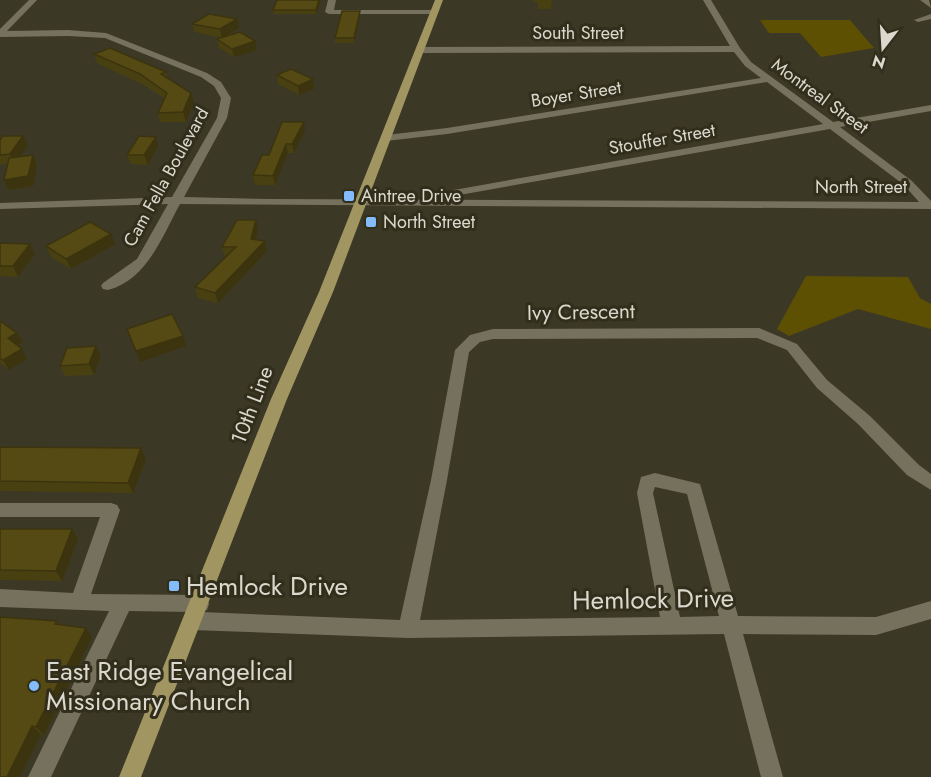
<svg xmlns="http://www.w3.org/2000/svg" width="931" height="777" viewBox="0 0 931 777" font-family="Jost,sans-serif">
<rect width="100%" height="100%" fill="#3c3826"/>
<path fill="#5d5002" d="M760,20H850L874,48L821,57L800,33H769Z
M806,276L908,277L920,298L931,304V329L858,309L789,336L777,329Z"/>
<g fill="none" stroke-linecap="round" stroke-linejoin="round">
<path fill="#75715d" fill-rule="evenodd" d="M29,0H37L7,31L68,30L106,33L207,73L221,82L231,98L227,118L184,197L269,199L919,202L904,185L830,129L437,199L431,196L437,193L823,124L767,82L447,134L386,141L381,138L386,135L447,128L761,78L745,66L734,52L420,53L416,50L420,47L730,46L703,0H711L740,48L751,62L833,122L931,105V111L840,127L912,181L931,201V209L180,204C163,235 147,280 108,290L103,289L101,286L103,283L137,259L168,204L0,209V203L172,197L217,118L221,98L214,86L201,77L105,38L68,36L0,37V29Z
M328,0H336L334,10H434L438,12L434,14H329L325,12Z
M920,0H929L931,8Z
M931,14V19L918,22L914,20Z
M759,328L797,344L827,380L870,416L919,465L931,474V490L907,475L858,424L817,388L787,350L757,338L493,339L480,342L469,352L447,480L420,620L660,617L637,493L641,477L655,473L700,484L738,616L876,617L931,601V619L876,635L743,634L783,777H761L724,634L408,638L193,630L186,627L183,621L186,615L192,612L129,611L51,777H28L109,611L0,607V589L73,593L100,517H0V503H111L117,505L120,510L91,594L200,595L207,598L209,604L207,610L201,612L400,620L431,480L455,350L470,335L493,329ZM655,487L687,494L719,616L680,617L653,493Z"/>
<path fill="#a19662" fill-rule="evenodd" d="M435,0H443L333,292L287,399L141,777H119L271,399L319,292Z"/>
</g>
<path fill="#494011" d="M321,0L316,14H274L273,10Z
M533,0H552L551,9H538V2H533Z
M360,11V16L354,43H335V38Z
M237,19L239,28L223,38L257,50L234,57L219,48L217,39L222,38L195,32L192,24Z
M94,54L166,72L167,77L194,102L186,122H160L158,113L164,98L142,84L97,63Z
M277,75L314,89L299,95L278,84Z
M305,131L294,153H288L275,185H255L253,175L269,155Z
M0,140L28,145L20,157L33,155L37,165L33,186L9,190L4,180L8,164L0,165Z
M158,146L148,165L131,164L127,155Z
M258,231L256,240L265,241L267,251L218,303L198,298L195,287L226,257H225L222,247Z
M0,243L35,254L18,277L0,276Z
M115,244L71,269L51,257L46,246Z
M0,321L23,342L17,346L27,359L9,370L0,363Z
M101,356L94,375L65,376L60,366Z
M0,447L141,448L146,459L133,493L0,491Z
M0,529H72L78,539L62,581L0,580Z
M57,621L59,624L86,628L92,637L44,735L41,734L20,777H0Z"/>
<path fill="#3c340e" d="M319,0H321L316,14V10Z
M360,11V16L354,43V38Z
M237,19L239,28L222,38L220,29Z
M255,41L257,50L234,57L232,49Z
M313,79L314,89L299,95L298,86Z
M191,93L194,102L186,122L183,112Z
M304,122L305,131L294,153L292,144Z
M23,136L28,145L15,164L10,154Z
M156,137L158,146L148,165L144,155Z
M286,144L288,153L275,185L273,176Z
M33,155L37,165L33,186L9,190L4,180Z
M256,220L258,231L253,249L251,239Z
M111,234L115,244L71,269L66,259Z
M265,241L267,251L218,303L215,293Z
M30,244L35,254L18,277L13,266Z
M17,333L23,342L13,348L8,338Z
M183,336L186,346L140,362L136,351Z
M96,346L101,356L94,375L89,364Z
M22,349L27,359L9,370L3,360Z
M141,448L146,459L133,493L128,483Z
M72,529L78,539L62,581L56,571Z
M86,628L92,637L44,735L36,727Z
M32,726L41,734L20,777H7Z"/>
<path fill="#554a14" stroke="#3c340e" stroke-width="1.5" d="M277,0H319L316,10H273Z
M342,11H360L354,38H335Z
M209,14L237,19L220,29L192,24Z
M240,32L255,41L232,49L217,39Z
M110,48L166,72L161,74L191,93L183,112L158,113L167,93L140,74L94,54Z
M291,69L313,79L298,86L277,75Z
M282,122H304L292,144H286L273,176L253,175L262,155H269Z
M3,136H23L10,154L0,155V140Z
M139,136L156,137L144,155H127Z
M33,155L28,176L4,180L9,158Z
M237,220H256L251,239L265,241L215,293L195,287L236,247H222Z
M90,222L111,234L66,259L46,246Z
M0,243L30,244L13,266H0Z
M172,314L183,336L136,351L127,329Z
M0,321L17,333L8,338L22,349L3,360L0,358Z
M96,346L89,364L60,366L67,348Z
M0,447L141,448L128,483L0,481Z
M0,529H72L56,571L0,570Z
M0,617L57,621L55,624L86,628L36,727L32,726L7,777H0Z"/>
<g fill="#84bcfb" stroke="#322e1c" stroke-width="2">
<rect x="343" y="190" width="12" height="12" rx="3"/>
<rect x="365" y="216" width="12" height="12" rx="3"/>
<rect x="168" y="580" width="12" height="12" rx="3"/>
<circle cx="34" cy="686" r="6"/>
</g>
<g text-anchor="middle" stroke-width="6" stroke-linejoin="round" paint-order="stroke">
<g font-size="18" fill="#dbd9ce" stroke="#322e1c">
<text x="578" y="39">South Street</text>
<text transform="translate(576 94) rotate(-9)" y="6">Boyer Street</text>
<text transform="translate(820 96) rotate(36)" y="6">Montreal Street</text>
<text transform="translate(662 139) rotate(-10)" y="6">Stouffer Street</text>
<text transform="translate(166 177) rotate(-61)" y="6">Cam Fella Boulevard</text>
<text x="861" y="193">North Street</text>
</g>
<g font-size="18" fill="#dbd9ce" stroke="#322e1c" text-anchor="start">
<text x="361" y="202">Aintree Drive</text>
<text x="383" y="228">North Street</text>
</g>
<g font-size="21" fill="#dbd9ce" stroke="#322e1c">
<text transform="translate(581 312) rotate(-1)" y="7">Ivy Crescent</text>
<text transform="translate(252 405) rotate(-69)" y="7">10th Line</text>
</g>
<g font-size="26" fill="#dbd9ce" stroke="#322e1c" text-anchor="start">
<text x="186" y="595">Hemlock Drive</text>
<text x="46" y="680">East Ridge Evangelical<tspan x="46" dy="30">Missionary Church</tspan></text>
</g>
<g font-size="26" fill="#dbd9ce" stroke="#322e1c">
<text transform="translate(653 599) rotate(-1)" y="9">Hemlock Drive</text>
</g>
</g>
<g transform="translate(883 48) rotate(197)" stroke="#322e1c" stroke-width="4.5" paint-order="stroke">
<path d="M0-4.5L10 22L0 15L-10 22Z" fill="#dbd9ce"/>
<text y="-9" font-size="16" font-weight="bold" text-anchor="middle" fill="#dbd9ce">N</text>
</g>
</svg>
